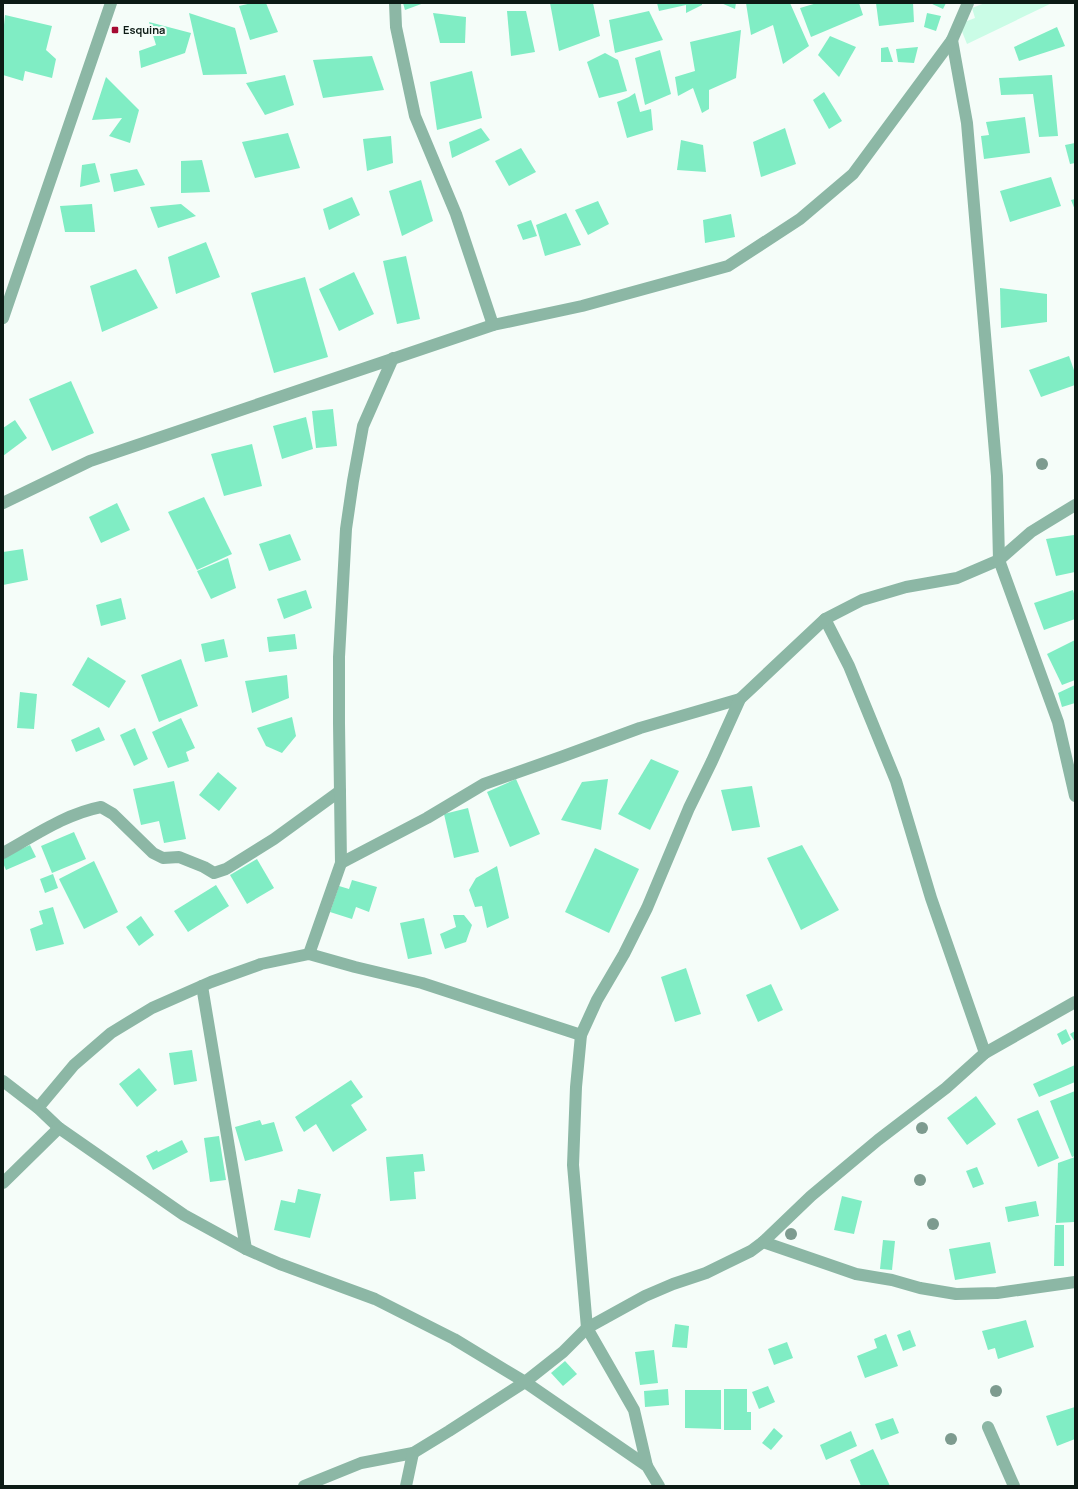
<svg xmlns="http://www.w3.org/2000/svg" width="1078" height="1489" font-family="Manrope,sans-serif">
<rect width="100%" height="100%" fill="#f5fdf9"/>
<polygon fill="#cafce6" points="985,3 1052,3 967,44 959,24 975,18 972,8"/>
<g fill="#80edc4">
<polygon points="252,3 266,3 278,32 250,40 239,6"/>
<polygon points="403,3 424,3 405,10"/>
<polygon points="550,3 593,3 600,36 559,51"/>
<polygon points="657,3 702,3 702,5 686,13 686,5 659,11"/>
<polygon points="721,3 736,3 735,9"/>
<polygon points="746,3 790,3 809,46 783,64 773,25 751,35"/>
<polygon points="817,3 859,3 863,15 811,37 800,8"/>
<polygon points="876,3 913,3 914,22 879,26"/>
<polygon points="930,3 946,3 943,9"/>
<polygon points="507,11 526,11 535,52 511,56"/>
<polygon points="649,11 663,40 615,53 609,20"/>
<polygon points="189,13 235,28 247,74 203,75"/>
<polygon points="433,13 466,17 465,43 440,43"/>
<polygon points="927,13 941,16 936,31 924,27"/>
<polygon points="5,15 52,26 46,50 56,59 52,78 25,71 23,81 3,75 3,35"/>
<polygon points="149,22 191,33 185,53 141,68 139,51 156,45"/>
<polygon points="1057,27 1065,46 1019,61 1014,47"/>
<polygon points="741,30 736,78 709,90 709,109 702,113 693,88 678,96 675,77 695,71 690,42"/>
<polygon points="830,36 856,47 839,77 818,55"/>
<polygon points="888,47 893,62 881,62 881,48"/>
<polygon points="918,47 914,63 898,62 896,49"/>
<polygon points="660,50 671,94 645,105 635,58"/>
<polygon points="605,53 618,60 627,91 599,98 587,62"/>
<polygon points="372,56 384,90 323,98 313,60"/>
<polygon points="472,71 482,118 437,130 430,82"/>
<polygon points="285,75 294,105 265,115 246,83"/>
<polygon points="1052,75 1058,136 1039,137 1033,94 1001,95 999,78"/>
<polygon points="106,77 139,110 130,143 109,136 122,118 92,120"/>
<polygon points="824,92 842,121 829,129 813,100"/>
<polygon points="635,93 640,112 651,109 653,130 627,138 617,102 629,97"/>
<polygon points="1025,117 1030,153 984,159 981,136 989,135 986,122"/>
<polygon points="481,128 490,140 452,158 449,142"/>
<polygon points="785,128 796,164 761,177 753,142"/>
<polygon points="288,133 300,168 255,178 242,142"/>
<polygon points="391,136 393,163 367,171 363,139"/>
<polygon points="681,140 703,145 706,172 677,170"/>
<polygon points="1075,143 1075,163 1070,164 1065,145"/>
<polygon points="521,148 536,172 509,186 495,161"/>
<polygon points="202,160 210,192 181,193 181,161"/>
<polygon points="95,163 100,182 80,187 82,165"/>
<polygon points="137,169 145,185 114,192 110,174"/>
<polygon points="1051,177 1061,206 1010,222 1000,191"/>
<polygon points="421,180 433,221 402,236 389,191"/>
<polygon points="352,197 360,215 329,230 323,209"/>
<polygon points="1075,199 1075,210 1071,200"/>
<polygon points="598,201 609,224 588,235 575,210"/>
<polygon points="92,204 95,232 65,232 60,206"/>
<polygon points="181,204 196,216 158,228 150,207"/>
<polygon points="566,213 581,245 545,256 536,225"/>
<polygon points="731,214 735,237 705,243 703,220"/>
<polygon points="531,220 537,236 523,240 517,225"/>
<polygon points="206,242 220,277 176,294 168,257"/>
<polygon points="406,256 420,319 397,324 383,261"/>
<polygon points="136,269 158,308 102,332 90,286"/>
<polygon points="354,272 374,314 339,331 319,289"/>
<polygon points="305,277 328,357 274,373 251,293"/>
<polygon points="1000,288 1047,294 1047,322 1001,328"/>
<polygon points="1069,356 1075,373 1075,385 1041,397 1029,370"/>
<polygon points="71,381 94,433 52,451 29,399"/>
<polygon points="333,409 337,446 316,448 312,411"/>
<polygon points="306,417 313,449 282,459 273,426"/>
<polygon points="15,420 27,438 3,456 3,428"/>
<polygon points="252,444 262,486 224,496 211,454"/>
<polygon points="204,497 232,554 197,570 168,512"/>
<polygon points="117,503 130,530 101,543 89,517"/>
<polygon points="290,534 301,560 269,571 259,544"/>
<polygon points="1074,535 1075,572 1056,576 1046,539"/>
<polygon points="23,549 28,580 3,585 3,552"/>
<polygon points="228,558 236,588 211,599 197,571"/>
<polygon points="306,590 312,608 284,619 277,599"/>
<polygon points="1073,590 1075,597 1075,619 1044,630 1034,603"/>
<polygon points="121,598 126,619 101,626 96,605"/>
<polygon points="295,634 297,649 269,652 267,637"/>
<polygon points="224,639 228,657 205,662 201,644"/>
<polygon points="1075,640 1075,680 1062,685 1047,654"/>
<polygon points="88,657 126,681 109,708 72,685"/>
<polygon points="181,659 198,706 159,722 141,675"/>
<polygon points="287,675 289,698 252,713 245,681"/>
<polygon points="1075,685 1075,703 1062,707 1058,693"/>
<polygon points="20,692 37,694 34,729 17,728"/>
<polygon points="292,717 296,736 282,753 266,746 257,728"/>
<polygon points="181,718 195,748 186,752 189,761 168,768 152,732"/>
<polygon points="99,727 105,740 76,752 71,740"/>
<polygon points="135,728 148,759 134,766 120,735"/>
<polygon points="651,759 679,771 650,830 618,814"/>
<polygon points="218,772 237,788 219,811 199,795"/>
<polygon points="516,779 540,834 510,847 487,792"/>
<polygon points="608,779 601,830 561,820 582,782"/>
<polygon points="174,781 186,839 164,843 159,821 141,825 133,789"/>
<polygon points="752,786 760,827 732,831 721,790"/>
<polygon points="468,808 479,852 454,858 444,814"/>
<polygon points="74,832 86,859 52,873 41,846"/>
<polygon points="30,845 36,857 6,870 3,863 3,857"/>
<polygon points="802,845 839,910 801,930 767,858"/>
<polygon points="595,848 639,869 609,933 565,912"/>
<polygon points="257,859 274,888 247,904 230,875"/>
<polygon points="94,861 118,912 84,929 59,879"/>
<polygon points="497,866 509,918 487,928 482,906 475,907 469,890 476,878"/>
<polygon points="53,874 58,888 45,893 40,879"/>
<polygon points="352,880 377,887 369,912 356,907 352,919 330,912 339,886 349,889"/>
<polygon points="216,885 229,906 188,932 174,911"/>
<polygon points="53,907 64,944 36,951 30,929 43,924 39,911"/>
<polygon points="453,915 464,915 472,925 466,942 445,949 440,934 456,927"/>
<polygon points="141,916 154,935 139,946 126,927"/>
<polygon points="424,918 432,954 408,959 400,923"/>
<polygon points="686,968 701,1014 675,1022 661,977"/>
<polygon points="771,984 783,1010 758,1022 746,995"/>
<polygon points="1066,1029 1071,1040 1062,1045 1057,1034"/>
<polygon points="1075,1031 1075,1042 1070,1034"/>
<polygon points="192,1050 197,1081 174,1085 169,1053"/>
<polygon points="1075,1065 1075,1082 1039,1097 1033,1084"/>
<polygon points="139,1068 157,1090 137,1107 119,1084"/>
<polygon points="351,1080 363,1097 351,1105 367,1130 333,1152 316,1124 304,1132 295,1117"/>
<polygon points="1075,1091 1075,1156 1072,1157 1050,1101"/>
<polygon points="976,1096 996,1124 967,1145 947,1118"/>
<polygon points="1038,1110 1059,1158 1038,1167 1017,1119"/>
<polygon points="260,1120 262,1125 274,1122 283,1151 245,1161 235,1127"/>
<polygon points="219,1136 226,1180 210,1182 204,1138"/>
<polygon points="182,1140 188,1152 153,1170 146,1156 157,1150 158,1152"/>
<polygon points="423,1154 425,1171 414,1172 416,1199 390,1201 386,1157"/>
<polygon points="1075,1157 1074,1222 1056,1223 1058,1163"/>
<polygon points="977,1167 984,1184 973,1188 966,1171"/>
<polygon points="298,1189 321,1194 310,1238 274,1230 281,1200 295,1203"/>
<polygon points="842,1196 862,1201 854,1234 834,1230"/>
<polygon points="1036,1201 1039,1216 1008,1222 1005,1207"/>
<polygon points="1055,1225 1064,1225 1064,1266 1054,1266"/>
<polygon points="883,1240 895,1241 892,1270 880,1269"/>
<polygon points="990,1242 996,1273 955,1280 949,1249"/>
<polygon points="1026,1320 1034,1347 998,1359 995,1348 988,1350 982,1331"/>
<polygon points="675,1324 689,1326 687,1348 672,1347"/>
<polygon points="910,1330 916,1346 903,1351 897,1335"/>
<polygon points="886,1334 898,1366 865,1378 857,1356 877,1348 874,1339"/>
<polygon points="787,1342 793,1358 774,1365 768,1349"/>
<polygon points="654,1350 658,1383 640,1385 635,1352"/>
<polygon points="565,1361 577,1374 563,1386 551,1373"/>
<polygon points="768,1386 775,1402 759,1409 752,1392"/>
<polygon points="668,1389 669,1405 645,1407 644,1391"/>
<polygon points="724,1389 747,1389 747,1412 751,1412 751,1430 724,1430"/>
<polygon points="685,1390 721,1390 721,1429 685,1428"/>
<polygon points="1075,1407 1075,1439 1057,1446 1046,1416"/>
<polygon points="893,1418 899,1433 881,1440 875,1424"/>
<polygon points="774,1428 783,1436 771,1450 762,1443"/>
<polygon points="851,1431 857,1446 826,1460 820,1445"/>
<polygon points="873,1449 890,1486 861,1486 850,1460"/>
</g>
<g fill="none" stroke-linecap="round" stroke-linejoin="round">
<g stroke="#8cb7a5" stroke-width="12">
<polyline points="395,3 396,27 415,116 456,214 493,325"/>
<polyline points="952,40 967,123 997,476 999,560 1058,722 1075,796"/>
<polyline points="3,318 111,3"/>
<polyline points="3,503 90,461 493,325 582,306 728,266 800,219 853,174 952,40 968,3"/>
<polyline points="825,619 849,666 896,781 931,898 985,1053"/>
<path d="M 3,853 C 34,836 65,814 101,807 L 113,814 L 153,853 L 163,858 L 179,857 L 204,867 L 214,873 L 226,869 L 274,839 L 340,791"/>
<polyline points="341,863 427,818 484,784 561,757 640,728 740,699"/>
<polyline points="309,954 341,863 339,723 339,657 346,529 353,481 363,426 393,358"/>
<polyline points="202,986 246,1249"/>
<polyline points="3,1081 38,1108 59,1128 184,1215 246,1249 280,1264 375,1299 454,1339 525,1382 647,1466 659,1486"/>
<polyline points="38,1108 74,1065 111,1033 152,1008 211,982 261,964 309,954 355,967 422,983 581,1035"/>
<polyline points="3,1183 59,1128"/>
<polyline points="763,1242 856,1274 892,1280 920,1288 956,1294 997,1293 1075,1282"/>
<polyline points="988,1427 1014,1486"/>
<polyline points="647,1466 634,1410 587,1328 573,1165 576,1087 581,1035 597,1000 624,954 647,908 689,808 712,761 740,699 825,619 862,600 906,587 957,578 999,560 1031,532 1075,505"/>
<polyline points="304,1486 361,1463 413,1453 449,1431 525,1382 563,1352 587,1328 645,1296 673,1284 706,1273 751,1251 763,1242 811,1196 878,1140 946,1088 985,1053 1075,1002"/>
<polyline points="406,1486 413,1453"/>
</g>
</g>
<g fill="#7d9b8f">
<circle cx="1042" cy="464" r="6"/>
<circle cx="922" cy="1128" r="6"/>
<circle cx="920" cy="1180" r="6"/>
<circle cx="933" cy="1224" r="6"/>
<circle cx="791" cy="1234" r="6"/>
<circle cx="996" cy="1391" r="6"/>
<circle cx="951" cy="1439" r="6"/>
</g>
<rect fill="#a50a32" stroke="#f5fdf9" stroke-width="1.5" x="111" y="26" width="8" height="8" rx="2"/>
<g text-anchor="middle" stroke-width="4" stroke-linejoin="round" paint-order="stroke">
<g font-size="11" font-weight="bold" fill="#0c1b15" stroke="#f5fdf9" text-anchor="start">
<text x="123" y="34">Esquina</text>
</g>
</g>
<rect width="1078" height="1489" fill="none" stroke="#0c1b15" stroke-width="8"/>
</svg>
